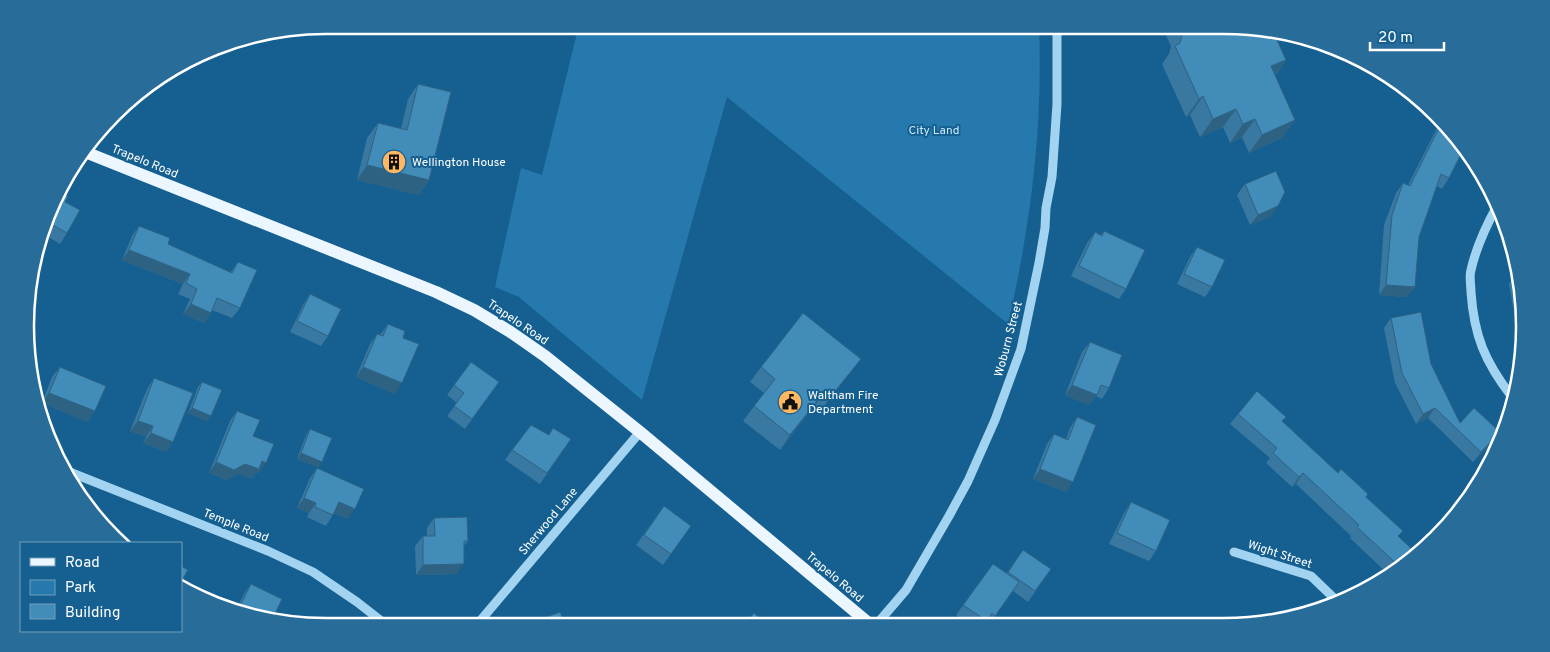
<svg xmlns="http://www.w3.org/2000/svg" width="1550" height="652" font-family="Overpass,sans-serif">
<rect width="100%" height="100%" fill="#156090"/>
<path fill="#2579ad" d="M 579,25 L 1039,25 C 1043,129 1031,223 1008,324 L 727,97 L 642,400 L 519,297 L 495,287 L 521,168 L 542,175 Z"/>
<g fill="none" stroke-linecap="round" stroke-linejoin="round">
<g stroke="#a2d3f0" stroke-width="9">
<path d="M 1497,206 C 1486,226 1476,248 1471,270 C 1469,276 1471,285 1471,292 C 1474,336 1485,362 1512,397"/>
<polyline points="62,469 268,551 313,572 357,602 389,627"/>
<polyline points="1234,552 1311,576 1338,602"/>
<polyline points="876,625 906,590 949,516 968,481 995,420 1021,349 1039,263 1045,228 1046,208 1052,177 1057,104 1057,25"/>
<polyline points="475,627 640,432"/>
</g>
<polyline stroke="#ecf6ff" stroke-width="12" points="85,152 436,292 474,310 509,331 545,356 640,432 871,625"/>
</g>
<g fill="#3978a0">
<polygon points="1161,25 1224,25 1286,60 1275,76 1295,120 1282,138 1249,153 1242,137 1230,143 1223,127 1200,137 1190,115 1186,117 1162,64 1169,54 1171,46"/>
<polygon points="418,84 429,180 419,195 357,180 367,138 378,123 401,129 408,99"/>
<polygon points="1440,122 1462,152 1449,178 1442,189 1437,186 1419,237 1407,297 1379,295 1384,225 1396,193 1403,183 1408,185"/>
<polygon points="1245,184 1271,216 1250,225 1237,195"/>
<polygon points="60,192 65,202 67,233 60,244 45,235"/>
<polygon points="139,226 168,244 230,273 238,262 240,308 232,318 212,310 204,323 183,314 190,299 178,294 183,284 122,260 132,236"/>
<polygon points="1104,231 1126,289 1119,299 1071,276 1087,243 1095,232 1101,235"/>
<polygon points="1197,247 1212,287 1205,297 1177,284 1190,257"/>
<polygon points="1516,274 1524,306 1521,335 1518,335 1509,284"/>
<polygon points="310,294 328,336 321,346 290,332 303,305"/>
<polygon points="1391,318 1431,364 1460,423 1500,432 1493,442 1473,462 1428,418 1416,424 1395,383 1384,328"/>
<polygon points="388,324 403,338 395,394 356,377 370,344 377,334 380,335"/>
<polygon points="1090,342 1109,388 1102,399 1096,396 1089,405 1065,395 1082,352"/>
<polygon points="861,359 850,373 821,410 815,405 780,450 743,421 764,393 750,382 761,367"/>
<polygon points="471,362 499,382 465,429 447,416 457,403 447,395"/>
<polygon points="60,367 88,422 42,403 52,377"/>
<polygon points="154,378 173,442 166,452 143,443 146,437 130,431 147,389"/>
<polygon points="202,382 207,421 188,413 198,387"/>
<polygon points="237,411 253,436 259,473 256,472 252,479 238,474 227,480 209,473 230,421"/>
<polygon points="1238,414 1283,422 1338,473 1366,497 1399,537 1418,555 1389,575 1350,538 1351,536 1296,484 1292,487 1266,463 1270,458 1230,424"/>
<polygon points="1077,417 1066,492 1033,479 1047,444 1054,434 1066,439 1070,428"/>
<polygon points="310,429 318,467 297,459 306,435"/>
<polygon points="549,435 571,439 540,484 505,460 512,450"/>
<polygon points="317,468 348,519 334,513 326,526 307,517 309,513 297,508 310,478"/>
<polygon points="1131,502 1156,551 1149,561 1109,544 1124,513"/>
<polygon points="664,506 691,526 663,565 636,545"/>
<polygon points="434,518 468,541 464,546 457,574 416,575 415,546 423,536 427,536 427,528"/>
<polygon points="1023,550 1051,569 1028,602 1013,591 989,625 986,625 985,624 984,625 971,625 956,615 993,564 1007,573"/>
<polygon points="251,584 273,618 235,612 244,594"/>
</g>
<g fill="#2e6282">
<polygon points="1286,60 1273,78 1271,66"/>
<polygon points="1203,96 1190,115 1186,117 1199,99"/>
<polygon points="1236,109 1223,127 1200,137 1213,119"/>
<polygon points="1255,119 1242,137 1230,143 1243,124"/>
<polygon points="1295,120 1282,138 1249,153 1262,135"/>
<polygon points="367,165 429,180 419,195 357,180"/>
<polygon points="1278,206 1271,216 1250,225 1258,215"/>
<polygon points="129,250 190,274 183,284 122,260"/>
<polygon points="1386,285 1415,287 1407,297 1379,295"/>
<polygon points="191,304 211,313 204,323 183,314"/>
<polygon points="861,359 850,373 821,410 832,395"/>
<polygon points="363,367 402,383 395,394 356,377"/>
<polygon points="1072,385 1097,395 1089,405 1065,395"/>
<polygon points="825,391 815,405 780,450 790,435"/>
<polygon points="49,393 95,411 88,422 42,403"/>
<polygon points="192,408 211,416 207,421 188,413"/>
<polygon points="1435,408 1428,418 1416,424 1423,414"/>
<polygon points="138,421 153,426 146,437 130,431"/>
<polygon points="1500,432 1493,442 1473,462 1481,452"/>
<polygon points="151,433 173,442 166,452 143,443"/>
<polygon points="301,453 322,462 318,467 297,459"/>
<polygon points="262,461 266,463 259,473 256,472 252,479 238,474 227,480 209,473 216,462 245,464"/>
<polygon points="1040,469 1073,482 1066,492 1033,479"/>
<polygon points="1303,473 1296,484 1292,487 1299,477"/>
<polygon points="304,498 316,503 309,513 297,508"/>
<polygon points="339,502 355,509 348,519 332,512"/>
<polygon points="464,564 457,574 416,575 423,565"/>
</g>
<g fill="#428cba" stroke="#2e6282">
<polygon points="1183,25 1224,25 1274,33 1286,60 1271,66 1295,120 1262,135 1255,119 1243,124 1236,109 1213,119 1203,96 1199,99 1175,46 1180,43 1184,27"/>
<polygon points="418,84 451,92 429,180 367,165 378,123 407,130"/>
<polygon points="1441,124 1462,152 1449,178 1441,174 1419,237 1415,287 1386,285 1392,215 1403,183 1410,186"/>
<polygon points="1276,171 1285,192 1278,206 1258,215 1245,184"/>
<polygon points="60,192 68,196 65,202 80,210 67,233 49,223"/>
<polygon points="139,226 170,238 168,244 232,273 238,262 257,270 240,308 217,298 211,313 191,304 197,289 186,283 190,274 129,250"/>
<polygon points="1104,231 1145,250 1126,289 1079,266 1095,232 1102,236"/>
<polygon points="1197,247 1225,260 1212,287 1184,274"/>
<polygon points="1517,278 1524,306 1523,314"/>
<polygon points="310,294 341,309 328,336 297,321"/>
<polygon points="1421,312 1431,364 1460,423 1474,408 1500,432 1481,452 1435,408 1423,414 1402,373 1391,318"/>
<polygon points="803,313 861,359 832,395 825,391 790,435 754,406 775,379 761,367"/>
<polygon points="388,324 405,331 403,338 419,344 402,383 363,367 377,334 383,336"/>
<polygon points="1090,342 1122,355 1109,388 1101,385 1097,395 1072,385"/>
<polygon points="471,362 499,382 472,419 454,406 464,393 454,385"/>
<polygon points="60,367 106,386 95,411 49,393"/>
<polygon points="154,378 193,393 173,442 151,433 153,426 138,421"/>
<polygon points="202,382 222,390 211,416 192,408"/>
<polygon points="1257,391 1286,417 1282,421 1338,473 1341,469 1368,494 1366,497 1403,531 1398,536 1418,555 1400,567 1357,527 1359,525 1303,473 1299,477 1273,453 1277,448 1238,414"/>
<polygon points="237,411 260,420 253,436 274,444 266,463 262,461 259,469 245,464 234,470 216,462"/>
<polygon points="1077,417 1096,425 1073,482 1040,469 1054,434 1068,440"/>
<polygon points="531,425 549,435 553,428 571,439 547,473 512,450"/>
<polygon points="310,429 332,438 322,462 301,453"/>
<polygon points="317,468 364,489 355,509 339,502 333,515 315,507 316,503 304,498"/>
<polygon points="1131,502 1170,520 1156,551 1117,533"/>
<polygon points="664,506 691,526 671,554 644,535"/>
<polygon points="467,517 468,541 464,541 464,564 423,565 423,536 435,536 434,518"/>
<polygon points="1023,550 1051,569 1035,591 1008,572"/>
<polygon points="993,564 1019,582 995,616 992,613 987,621 963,605"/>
<polygon points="181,566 188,570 181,582"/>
<polygon points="251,584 282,599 273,618 237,612"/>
<polygon points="560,612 566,626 528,626 527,624"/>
<polygon points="754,613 768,626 743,626"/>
<polygon points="609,617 622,626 603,626"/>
</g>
<defs>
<g id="building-disc" transform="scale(1.25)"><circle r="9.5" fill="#ffb762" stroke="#156090"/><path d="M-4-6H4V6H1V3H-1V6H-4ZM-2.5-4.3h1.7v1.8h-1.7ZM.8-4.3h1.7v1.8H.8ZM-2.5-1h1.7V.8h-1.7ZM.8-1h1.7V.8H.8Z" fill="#111"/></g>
<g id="civic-disc" transform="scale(1.25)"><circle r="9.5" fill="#ffb762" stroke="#156090"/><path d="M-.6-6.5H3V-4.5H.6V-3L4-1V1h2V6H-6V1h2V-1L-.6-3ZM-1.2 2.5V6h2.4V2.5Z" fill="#111"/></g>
</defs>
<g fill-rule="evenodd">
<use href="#building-disc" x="394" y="162"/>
<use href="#civic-disc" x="790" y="402"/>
</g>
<g text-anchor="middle" stroke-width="4" stroke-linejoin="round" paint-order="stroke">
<g font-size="12" fill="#c9e8fc" stroke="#156090">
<text x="934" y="134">City Land</text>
</g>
<g font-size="12" fill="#fff" stroke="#156090">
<text transform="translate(145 161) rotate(22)" y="4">Trapelo Road</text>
<text transform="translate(518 322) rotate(34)" y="4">Trapelo Road</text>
<text transform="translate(1008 339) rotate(-75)" y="4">Woburn Street</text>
<text transform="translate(548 521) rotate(-50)" y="4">Sherwood Lane</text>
<text transform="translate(236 525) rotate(22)" y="4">Temple Road</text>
<text transform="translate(1280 554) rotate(18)" y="4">Wight Street</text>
<text transform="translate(835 577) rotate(40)" y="4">Trapelo Road</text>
</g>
<g font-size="12" fill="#fff" stroke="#156090" text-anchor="start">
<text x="412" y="166">Wellington House</text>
<text x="808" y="399">Waltham Fire<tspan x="808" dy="14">Department</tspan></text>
</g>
</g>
<path d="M0 0H1550V652H0ZM326 34H1224A292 292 0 0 1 1516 326V326A292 292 0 0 1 1224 618H326A292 292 0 0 1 34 326V326A292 292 0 0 1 326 34Z" fill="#286d99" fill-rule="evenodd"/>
<path fill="none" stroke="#fff" stroke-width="2.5" d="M326 34H1224A292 292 0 0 1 1516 326V326A292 292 0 0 1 1224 618H326A292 292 0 0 1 34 326V326A292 292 0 0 1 326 34Z"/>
<rect x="20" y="542" width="162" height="90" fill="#156090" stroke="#73a0bc"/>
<rect x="30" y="558" width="25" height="8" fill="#ecf6ff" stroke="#73a0bc"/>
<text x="65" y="567" font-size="15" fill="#ffffff">Road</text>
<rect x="30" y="580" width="25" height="15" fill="#2579ad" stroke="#73a0bc"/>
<text x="65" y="592" font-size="15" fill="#ffffff">Park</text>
<rect x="30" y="604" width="25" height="15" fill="#428cba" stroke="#73a0bc"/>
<text x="65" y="617" font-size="15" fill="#ffffff">Building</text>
<path d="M1370 42v8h74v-8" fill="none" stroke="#ffffff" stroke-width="2.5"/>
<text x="1378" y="42" font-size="15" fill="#ffffff" stroke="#156090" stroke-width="4" paint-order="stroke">20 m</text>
</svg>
